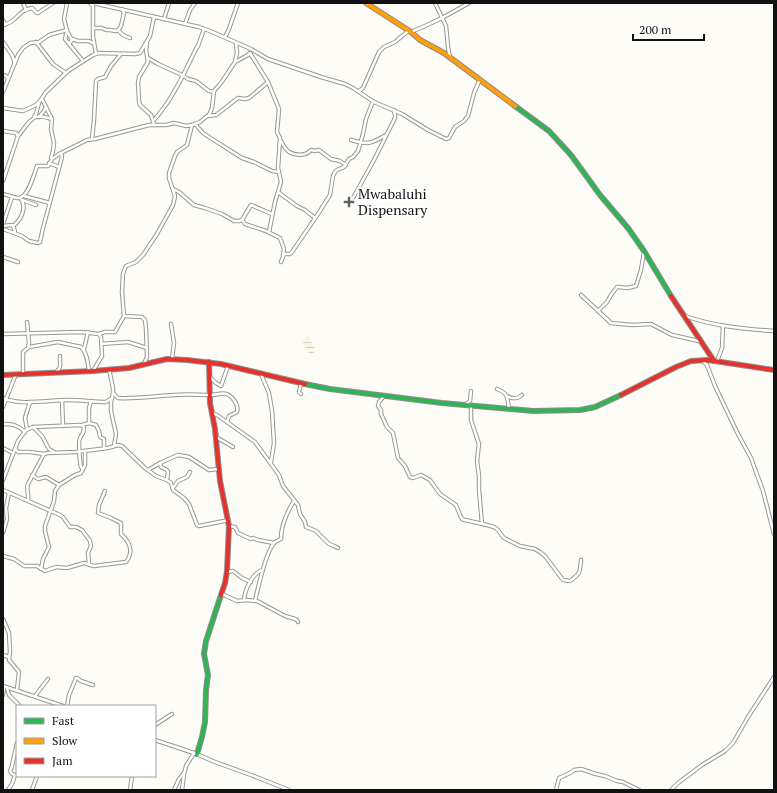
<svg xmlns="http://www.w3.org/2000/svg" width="777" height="793" font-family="'PT Serif',serif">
<defs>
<pattern id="farmland-rules" width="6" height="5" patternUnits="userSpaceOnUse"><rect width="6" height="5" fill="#f9f7e4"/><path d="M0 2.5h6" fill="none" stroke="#d4d3c3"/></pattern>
</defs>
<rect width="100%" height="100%" fill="#fdfcf7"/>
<polygon fill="url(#farmland-rules)" points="308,337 309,337 316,351 310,355 302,340"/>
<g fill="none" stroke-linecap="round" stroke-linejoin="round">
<g stroke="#979795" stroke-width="4.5">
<g id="street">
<polyline points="23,3 26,10"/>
<polyline points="67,3 64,19 67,31 65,39 83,61"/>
<polyline points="90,3 93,6 93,37 96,54"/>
<polyline points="93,3 164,19 199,27 210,31 251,49 268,59 321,77 345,84 353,88 374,102 402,114 428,130 446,139 449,138 455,127 464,121 468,116 474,93 480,79"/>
<polyline points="435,3 446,26 448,47 450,58"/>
<polyline points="164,19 169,3"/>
<polyline points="3,20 5,25"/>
<polyline points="185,24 190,10 195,3"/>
<path d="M 3,25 C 6,24 10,23 12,21 C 21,15 19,11 32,8 L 37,13 L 38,13 L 53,3"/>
<polyline points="93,28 102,28 106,30 110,30 116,31 119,29 121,26 124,13 122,9"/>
<polyline points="118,30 123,35 130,38"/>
<polyline points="67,31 72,40 69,44"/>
<polyline points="225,37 229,29 238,3"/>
<polyline points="72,39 78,41 89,41 94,44"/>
<polyline points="3,42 12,55 15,63"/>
<polyline points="36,42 53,64 66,73"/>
<polyline points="147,42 146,50 148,62 139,77 138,83 139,101 140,105 151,115 154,125"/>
<polyline points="250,53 268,82 279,109 277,132 280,138 278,168 281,182 275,202 269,232"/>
<polyline points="148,58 158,64 182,75 188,79 196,81 209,91 214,92"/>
<polyline points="235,61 237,53 236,43"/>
<polyline points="3,75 6,76 8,79"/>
<polyline points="359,91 363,88 379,52 384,47 395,42 407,32 413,31 423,27 442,18 469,3"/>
<polyline points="3,92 18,55 23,48 30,43 39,42 49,35 67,30"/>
<polyline points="46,107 52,119 51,129 54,143 53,151 51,158"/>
<polyline points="3,108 23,111 36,105 40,101 46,92 68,71 93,55 98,53 135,54 140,53 150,36 154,17"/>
<polyline points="209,115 212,108 214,91 221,83 235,62 248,55 250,53"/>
<polyline points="34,117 36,114 39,103"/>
<polyline points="39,117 44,111 46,107 42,99"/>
<path d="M 153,121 C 172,101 184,73 196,49 L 198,46 L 204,29"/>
<polyline points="195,124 203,133 209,137 242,158 254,162 272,171 279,172"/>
<polyline points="3,131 16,133 18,136 3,181"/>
<path d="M 18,136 C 22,132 30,118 36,117 C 40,115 48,118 52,119"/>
<polyline points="92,139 94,120 96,81 98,79 105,77 111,66 121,54"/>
<path d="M 351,140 C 369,145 370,144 386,135"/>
<path d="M 281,141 C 283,145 285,149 289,152 C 296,156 306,156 311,150 L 315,151 L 319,150 L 331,159 L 340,161 L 346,165"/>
<polyline points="49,163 59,167"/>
<polyline points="173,189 179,192 194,205 205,208 222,214 234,221 239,221 242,220 251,205 272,214"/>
<polyline points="278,192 297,206 305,210 315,218"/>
<path d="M 3,194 C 8,195 14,198 19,198 C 29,196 34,174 37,166 L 48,166 L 52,159 L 59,154 L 87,140 L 95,139 L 149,125 L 166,125 L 174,123 L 186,126 L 192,125 L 200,122 L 207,116 L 216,115 L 238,98 L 245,99 L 249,98 L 268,82"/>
<polyline points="24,196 50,203"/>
<polyline points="353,198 374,160 395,118 395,115 394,110"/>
<polyline points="22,200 36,205"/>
<polyline points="242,220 245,224 266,231 280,238 284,249 283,255"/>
<polyline points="3,224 12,197"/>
<polyline points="3,226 12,225 14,228 15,233"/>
<path d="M 13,226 C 21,220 27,208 21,199"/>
<polyline points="3,229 22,236 29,241 38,243 40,242 43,228 62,157 61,153"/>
<polyline points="3,257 18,262"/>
<polyline points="281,262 284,254 290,254 292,252 318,214 330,195 333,176 335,172 337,170 344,167 349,159 353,157 358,151 363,134 366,119 373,101"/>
<polyline points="581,295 611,323 632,325 651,324 672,335 699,341"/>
<polyline points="598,311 607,302 611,295 617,287 619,287 627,288 636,286 641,270 644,252"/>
<polyline points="124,316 142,317 145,320 146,328 147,357 144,364"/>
<path d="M 685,316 C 713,326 744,329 774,331"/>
<polyline points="171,324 174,343 172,359"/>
<polyline points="3,334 81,332 99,334 101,337 102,356 93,371"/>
<polyline points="99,334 105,332 115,332 124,316 122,292 123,274 125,268 126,266 136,262 143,255 157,234 173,205 175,196 169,178 169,173 175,156 177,152 187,145 192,125"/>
<polyline points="101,344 128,342 147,348"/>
<path d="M 29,347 L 58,342 L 81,347 C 87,353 88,363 89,371"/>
<polyline points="84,349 88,332"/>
<polyline points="702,360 707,365 715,386 738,434 751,458 763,491 774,534"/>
<polyline points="717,361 722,348 723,326"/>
<path d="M 56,372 C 63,367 59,362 60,356"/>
<polyline points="23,373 23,352 28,348 29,343 27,322"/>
<polyline points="261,374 269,393 272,411 274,443 271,462"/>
<polyline points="210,377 216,383 221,386 228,366"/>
<polyline points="301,383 299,392 301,394"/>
<path d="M 497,389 C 509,394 507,397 509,409"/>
<path d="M 113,393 L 118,398 C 136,399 155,396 174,395 C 186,394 199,395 211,395 C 216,395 222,392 227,394 C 233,397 239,405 237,412 L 229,416 L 227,422"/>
<path d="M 384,396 L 379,402 L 378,406 L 381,410 L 381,414 L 387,427 L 393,433 L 398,458 L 405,466 L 410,477 L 413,478 L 421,475 L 430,480 L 440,494 L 456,505 L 460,515 L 462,519 L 465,520 L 487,525 L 494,527 L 498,530 L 503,537 L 506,539 L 520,546 L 535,549 L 540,552 L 545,556 L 563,580 L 570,581 C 580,574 580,573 581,560"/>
<path d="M 507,396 C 512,399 518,399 522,395"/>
<path d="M 3,398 C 20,406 49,400 68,400 C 81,400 94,402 106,402 L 112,398 L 113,393 L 113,388 L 109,369"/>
<polyline points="112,398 111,402 111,411 116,434 114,446"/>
<polyline points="62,400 63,426"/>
<polyline points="465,405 470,401 471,391"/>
<polyline points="471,406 471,420 479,444 477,461 479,476 479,490 482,524"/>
<polyline points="3,407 16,374"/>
<polyline points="212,413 217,415 255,442 279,475 283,486 298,505 300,514 305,522 306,527 316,531 329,544 334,546 338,548"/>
<polyline points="89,423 89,408 91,401"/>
<path d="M 3,424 C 12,424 18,425 25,432"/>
<polyline points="82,425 89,423 96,425 99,431 100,437 104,439 104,448"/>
<polyline points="33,427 42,436 49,449 54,452"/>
<polyline points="27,429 25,418 30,402"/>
<polyline points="216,437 233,447"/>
<polyline points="3,448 13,453"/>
<polyline points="15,449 18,452 30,452 44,454"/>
<polyline points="160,463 178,455 189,457 209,470 219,469"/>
<polyline points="148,470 160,463 161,467 167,470 168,472 167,480"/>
<polyline points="32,475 38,479 46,477 59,485"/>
<path d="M 3,480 L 18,441 L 26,430 L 33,427 L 80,425 L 84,427 C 84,435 82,433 80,438 C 78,441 80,464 81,467 C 82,468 83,468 83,469"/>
<polyline points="173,488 178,481 187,477 190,472"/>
<polyline points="3,490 60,515 63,517 70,527 76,527 82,530 90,541 91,546 88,553 89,564"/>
<path d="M 28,501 C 29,495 26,489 28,484 L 44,454 L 48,453 L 76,452 L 108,448 L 118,445 L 122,446 L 145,468 L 156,476 L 167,480 L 171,483 L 173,490 L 184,498 L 189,504 L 197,525 L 199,526 L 229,520"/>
<polyline points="229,526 235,527 238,533 251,539 253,538 258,540 274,543"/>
<polyline points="3,533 7,519 6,508 9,493"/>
<path d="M 3,556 L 14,559 L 24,566 L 37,566 L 45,571 L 56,567 L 67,568 L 84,563 L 94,566 L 126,562 C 134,552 130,542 121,534 L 121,523 L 111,518 L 98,513 L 99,505 L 105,491"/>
<polyline points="41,569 43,559 49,547 45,531 45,526 54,501 55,491 59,485 75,475 81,473 85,465 85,451"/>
<polyline points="227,572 233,571 242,578 251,582"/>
<polyline points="222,594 237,601 247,600 257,601 285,616 295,619 297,620 298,622"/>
<path d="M 244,600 C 245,589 252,574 262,570"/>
<path d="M 255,601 C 258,588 266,550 275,542 C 277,541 279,540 281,539 C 281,526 287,512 294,501"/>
<polyline points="3,619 9,633 10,651 9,660 19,672 17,690"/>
<polyline points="3,655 9,657"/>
<polyline points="3,686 63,706"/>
<polyline points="7,688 9,695 20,706"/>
<polyline points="3,695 4,687"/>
<polyline points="35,696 48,679"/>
<polyline points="67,706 69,695 76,678 77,678 81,681 93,685"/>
<polyline points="155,725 172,714"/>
<polyline points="155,740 194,753 215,762 251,775 289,790"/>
<polyline points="8,790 12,784 15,775 12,774 10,771 12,766 17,743"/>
<polyline points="32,790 37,776"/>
<polyline points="130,790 132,776"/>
<polyline points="174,790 179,779 184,773"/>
<polyline points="182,790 184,774 186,766 194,753"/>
<polyline points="556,790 559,778 572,772 574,770 581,769 596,774 605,776 617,781 623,782 639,790"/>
<polyline points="671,790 678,783 702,765 725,751 733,743 748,717 774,677"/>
</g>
</g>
<g stroke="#8e8d8b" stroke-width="6">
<g id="fast">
<polyline points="515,106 549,131 571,155 600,195 628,228 644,251 671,296"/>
<polyline points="305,384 330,389 442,403 533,411 580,410 595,407 621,395"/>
<polyline points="197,754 202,737 205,722 206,690 208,675 204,654 206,641 221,595"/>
</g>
</g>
<g stroke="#8e8d8b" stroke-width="6">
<polyline id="slow" points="366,3 411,32 420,40 444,53 515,106"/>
</g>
<g stroke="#8e8d8b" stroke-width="6">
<g id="jam">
<polyline points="671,296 714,361"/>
<polyline points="209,362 210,403 215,429 220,481 229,526 227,571 225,583 221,595"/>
<polyline points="3,375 93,371 129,368 167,359 187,360 221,364 305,384"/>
<polyline points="621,395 676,367 691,361 708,360 774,370"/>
</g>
</g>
<use href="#street" stroke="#fffffe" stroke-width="2.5"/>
<use href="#fast" stroke="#30b455" stroke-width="4"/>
<use href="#slow" stroke="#ff9f0a" stroke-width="4"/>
<use href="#jam" stroke="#e5322d" stroke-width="4"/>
</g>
<path fill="#646362" stroke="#fff" stroke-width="1.5" d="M347 196h4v4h4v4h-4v4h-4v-4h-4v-4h4z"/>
<g text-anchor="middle" stroke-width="4" stroke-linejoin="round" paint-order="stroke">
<g font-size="14" fill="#111" stroke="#fff" text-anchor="start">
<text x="358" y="199">Mwabaluhi<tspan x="358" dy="16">Dispensary</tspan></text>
</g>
</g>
<rect width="777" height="793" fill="none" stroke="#111111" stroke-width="8"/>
<rect x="16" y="705" width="140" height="72" fill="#ffffff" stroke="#a0a0a0"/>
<rect x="24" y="718" width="20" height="6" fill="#30b455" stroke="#a0a0a0"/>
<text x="52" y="725" font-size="12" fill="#111111">Fast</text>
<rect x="24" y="738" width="20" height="6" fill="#ff9f0a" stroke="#a0a0a0"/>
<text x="52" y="745" font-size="12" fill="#111111">Slow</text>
<rect x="24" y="758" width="20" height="6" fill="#e5322d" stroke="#a0a0a0"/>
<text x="52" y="765" font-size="12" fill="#111111">Jam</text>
<path d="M633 34v6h71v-6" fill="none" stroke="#111111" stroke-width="2"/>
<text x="639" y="34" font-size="12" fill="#111111" stroke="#ffffff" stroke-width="3" paint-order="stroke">200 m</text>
</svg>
